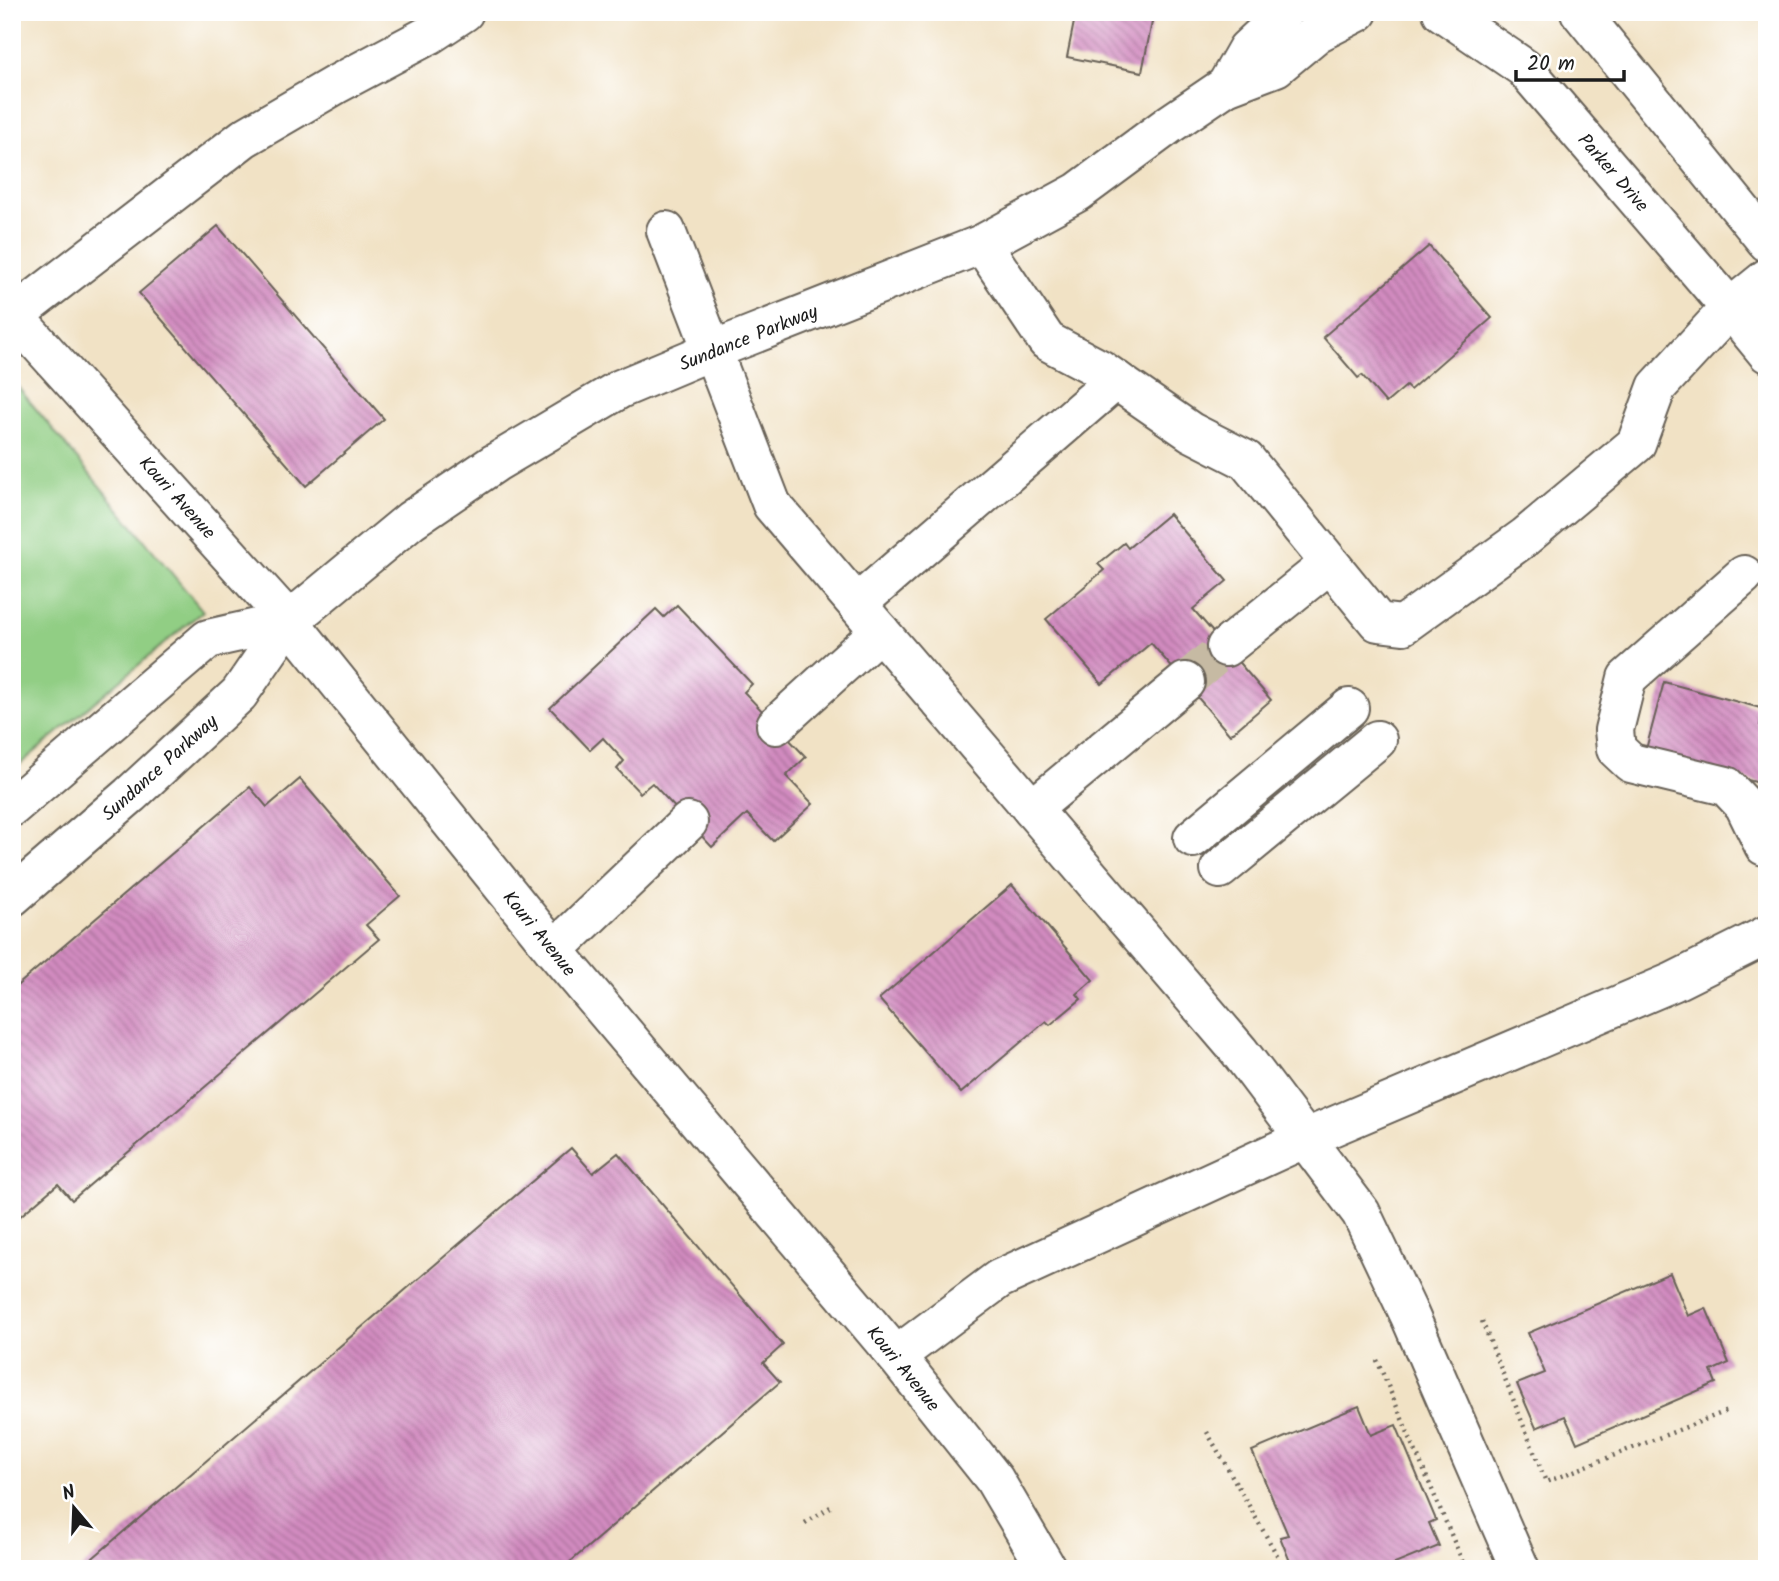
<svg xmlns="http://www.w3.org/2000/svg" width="1779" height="1581" font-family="Kalam,sans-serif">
<defs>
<pattern id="building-back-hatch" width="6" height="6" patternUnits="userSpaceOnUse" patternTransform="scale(1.75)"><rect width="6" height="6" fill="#d28bc0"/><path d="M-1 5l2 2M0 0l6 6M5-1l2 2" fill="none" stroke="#aa719b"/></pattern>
</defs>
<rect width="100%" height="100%" fill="#fff"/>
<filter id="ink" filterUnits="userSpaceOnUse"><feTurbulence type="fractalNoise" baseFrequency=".0143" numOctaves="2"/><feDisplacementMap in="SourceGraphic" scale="14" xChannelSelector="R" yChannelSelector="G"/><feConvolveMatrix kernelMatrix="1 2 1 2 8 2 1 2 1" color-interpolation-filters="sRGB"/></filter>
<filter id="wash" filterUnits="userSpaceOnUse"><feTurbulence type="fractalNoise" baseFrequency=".00686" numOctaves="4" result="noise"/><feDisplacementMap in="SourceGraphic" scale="28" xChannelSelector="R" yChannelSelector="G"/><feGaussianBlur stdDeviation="1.57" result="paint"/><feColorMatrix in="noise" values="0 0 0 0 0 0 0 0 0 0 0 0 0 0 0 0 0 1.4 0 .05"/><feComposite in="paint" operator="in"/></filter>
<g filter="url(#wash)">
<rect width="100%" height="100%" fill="#f1e2c5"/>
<polygon fill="#91ce84" stroke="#567550" stroke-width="2" points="12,380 203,611 12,771"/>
<g id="blocks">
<g fill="url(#building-back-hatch)">
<polygon points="1076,12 1154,12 1142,72 1067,57"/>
<polygon points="218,226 384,419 306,486 139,293"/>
<polygon points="1429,246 1492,318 1410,390 1406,386 1386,403 1362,375 1358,378 1323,337"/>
<polygon points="1169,514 1227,581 1193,609 1271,700 1230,735 1151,643 1102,684 1046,619 1104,570 1098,564 1124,543 1128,548"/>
<polygon points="677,605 752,684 744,692 806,757 786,776 813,804 773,841 747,814 712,847 652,783 640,793 617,769 624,761 603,738 590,750 550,708 656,609 664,617"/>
<polygon points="1664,682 1764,709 1760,725 1767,727 1767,785 1645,753"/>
<polygon points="300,779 400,896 366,925 379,939 72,1200 58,1184 12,1223 12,990 250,787 267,807"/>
<polygon points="1012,885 1093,980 1077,994 1081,999 1050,1025 1046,1021 961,1093 879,999"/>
<polygon points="571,1148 593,1173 618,1153 783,1345 763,1363 780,1382 562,1569 80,1569"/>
<polygon points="1670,1273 1688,1316 1706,1308 1729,1363 1711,1371 1716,1383 1577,1443 1565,1416 1536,1428 1517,1384 1545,1373 1528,1333"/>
<polygon points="1359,1406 1371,1435 1396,1425 1436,1520 1429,1523 1439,1546 1392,1565 1393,1569 1293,1569 1280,1537 1288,1535 1252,1451"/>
</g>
</g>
</g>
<g filter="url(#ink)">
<use href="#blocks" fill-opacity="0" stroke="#676157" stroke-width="2"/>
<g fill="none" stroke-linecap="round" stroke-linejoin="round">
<polyline stroke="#c6baa3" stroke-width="38" stroke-dasharray="38 19" stroke-linecap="butt" points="1185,682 1226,647"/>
<g stroke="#676157" stroke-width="42">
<g id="minor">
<polyline points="1442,12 1524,68 1730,308 1767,353"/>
<polyline points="1580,12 1767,242"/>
<polyline points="1226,86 1247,49 1279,19 1283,12"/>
<polyline points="666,231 772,505 1239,1051 1361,1213 1409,1314 1520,1569"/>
<polyline points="982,244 1047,341 1100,369 1191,432 1246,460 1378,622 1403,625 1525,537 1636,444 1657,387 1730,308 1767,278"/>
<polyline points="12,314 289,621 554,950 896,1356 994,1479 1047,1569"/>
<polyline points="12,317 244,138 335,85 429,35 464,12"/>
<polyline points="1744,575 1627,678 1614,730 1616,749 1631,763 1726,786 1744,805 1764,846"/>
<polyline points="857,604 1116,380"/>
<polyline points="1226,647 1329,564"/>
<polyline points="776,725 880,631"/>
<polyline points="12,807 208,639 289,621"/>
<polyline points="1032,809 1185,682"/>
<polyline points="1193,838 1349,708"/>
<polyline points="1220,869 1377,740"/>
<polyline points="12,897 130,795 239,694 289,621 411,520 495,463 620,389 713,350 982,244 1078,192 1170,124 1226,86 1276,67 1317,33 1358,12"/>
<polyline points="554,950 688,822"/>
<polyline points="896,1356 999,1279 1306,1138 1673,982 1767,935"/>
</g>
</g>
<g stroke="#676157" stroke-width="4.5" stroke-dasharray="2 5" stroke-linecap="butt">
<polyline points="1482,1321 1546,1482 1727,1411"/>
<polyline points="1377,1360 1464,1565 1455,1569"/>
<polyline points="1207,1432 1285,1569"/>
<polyline points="805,1523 832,1506"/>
</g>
<use href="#minor" stroke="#fff" stroke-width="38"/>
</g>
</g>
<g text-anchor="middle" stroke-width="5" stroke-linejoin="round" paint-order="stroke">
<g font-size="19" fill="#1c1c1c" stroke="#fff">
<text transform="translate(1614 172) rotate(49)" y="7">Parker Drive</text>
<text transform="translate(748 337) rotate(-22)" y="7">Sundance Parkway</text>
<text transform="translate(178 497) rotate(48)" y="7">Kouri Avenue</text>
<text transform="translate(159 767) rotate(-42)" y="7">Sundance Parkway</text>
<text transform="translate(540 933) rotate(51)" y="7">Kouri Avenue</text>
<text transform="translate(904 1368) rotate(51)" y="7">Kouri Avenue</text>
</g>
</g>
<rect width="1779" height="1581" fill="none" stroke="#fff" stroke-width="42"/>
<g transform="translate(74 1508) rotate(341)" stroke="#ffffff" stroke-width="5" paint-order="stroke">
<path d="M0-5L12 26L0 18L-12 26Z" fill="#1c1c1c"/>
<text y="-10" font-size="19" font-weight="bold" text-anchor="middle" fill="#1c1c1c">N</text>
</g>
<path d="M1516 70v10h108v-10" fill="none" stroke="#1c1c1c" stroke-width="3.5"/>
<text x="1527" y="70" font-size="21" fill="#1c1c1c" stroke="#ffffff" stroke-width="5" paint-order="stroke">20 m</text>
</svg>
